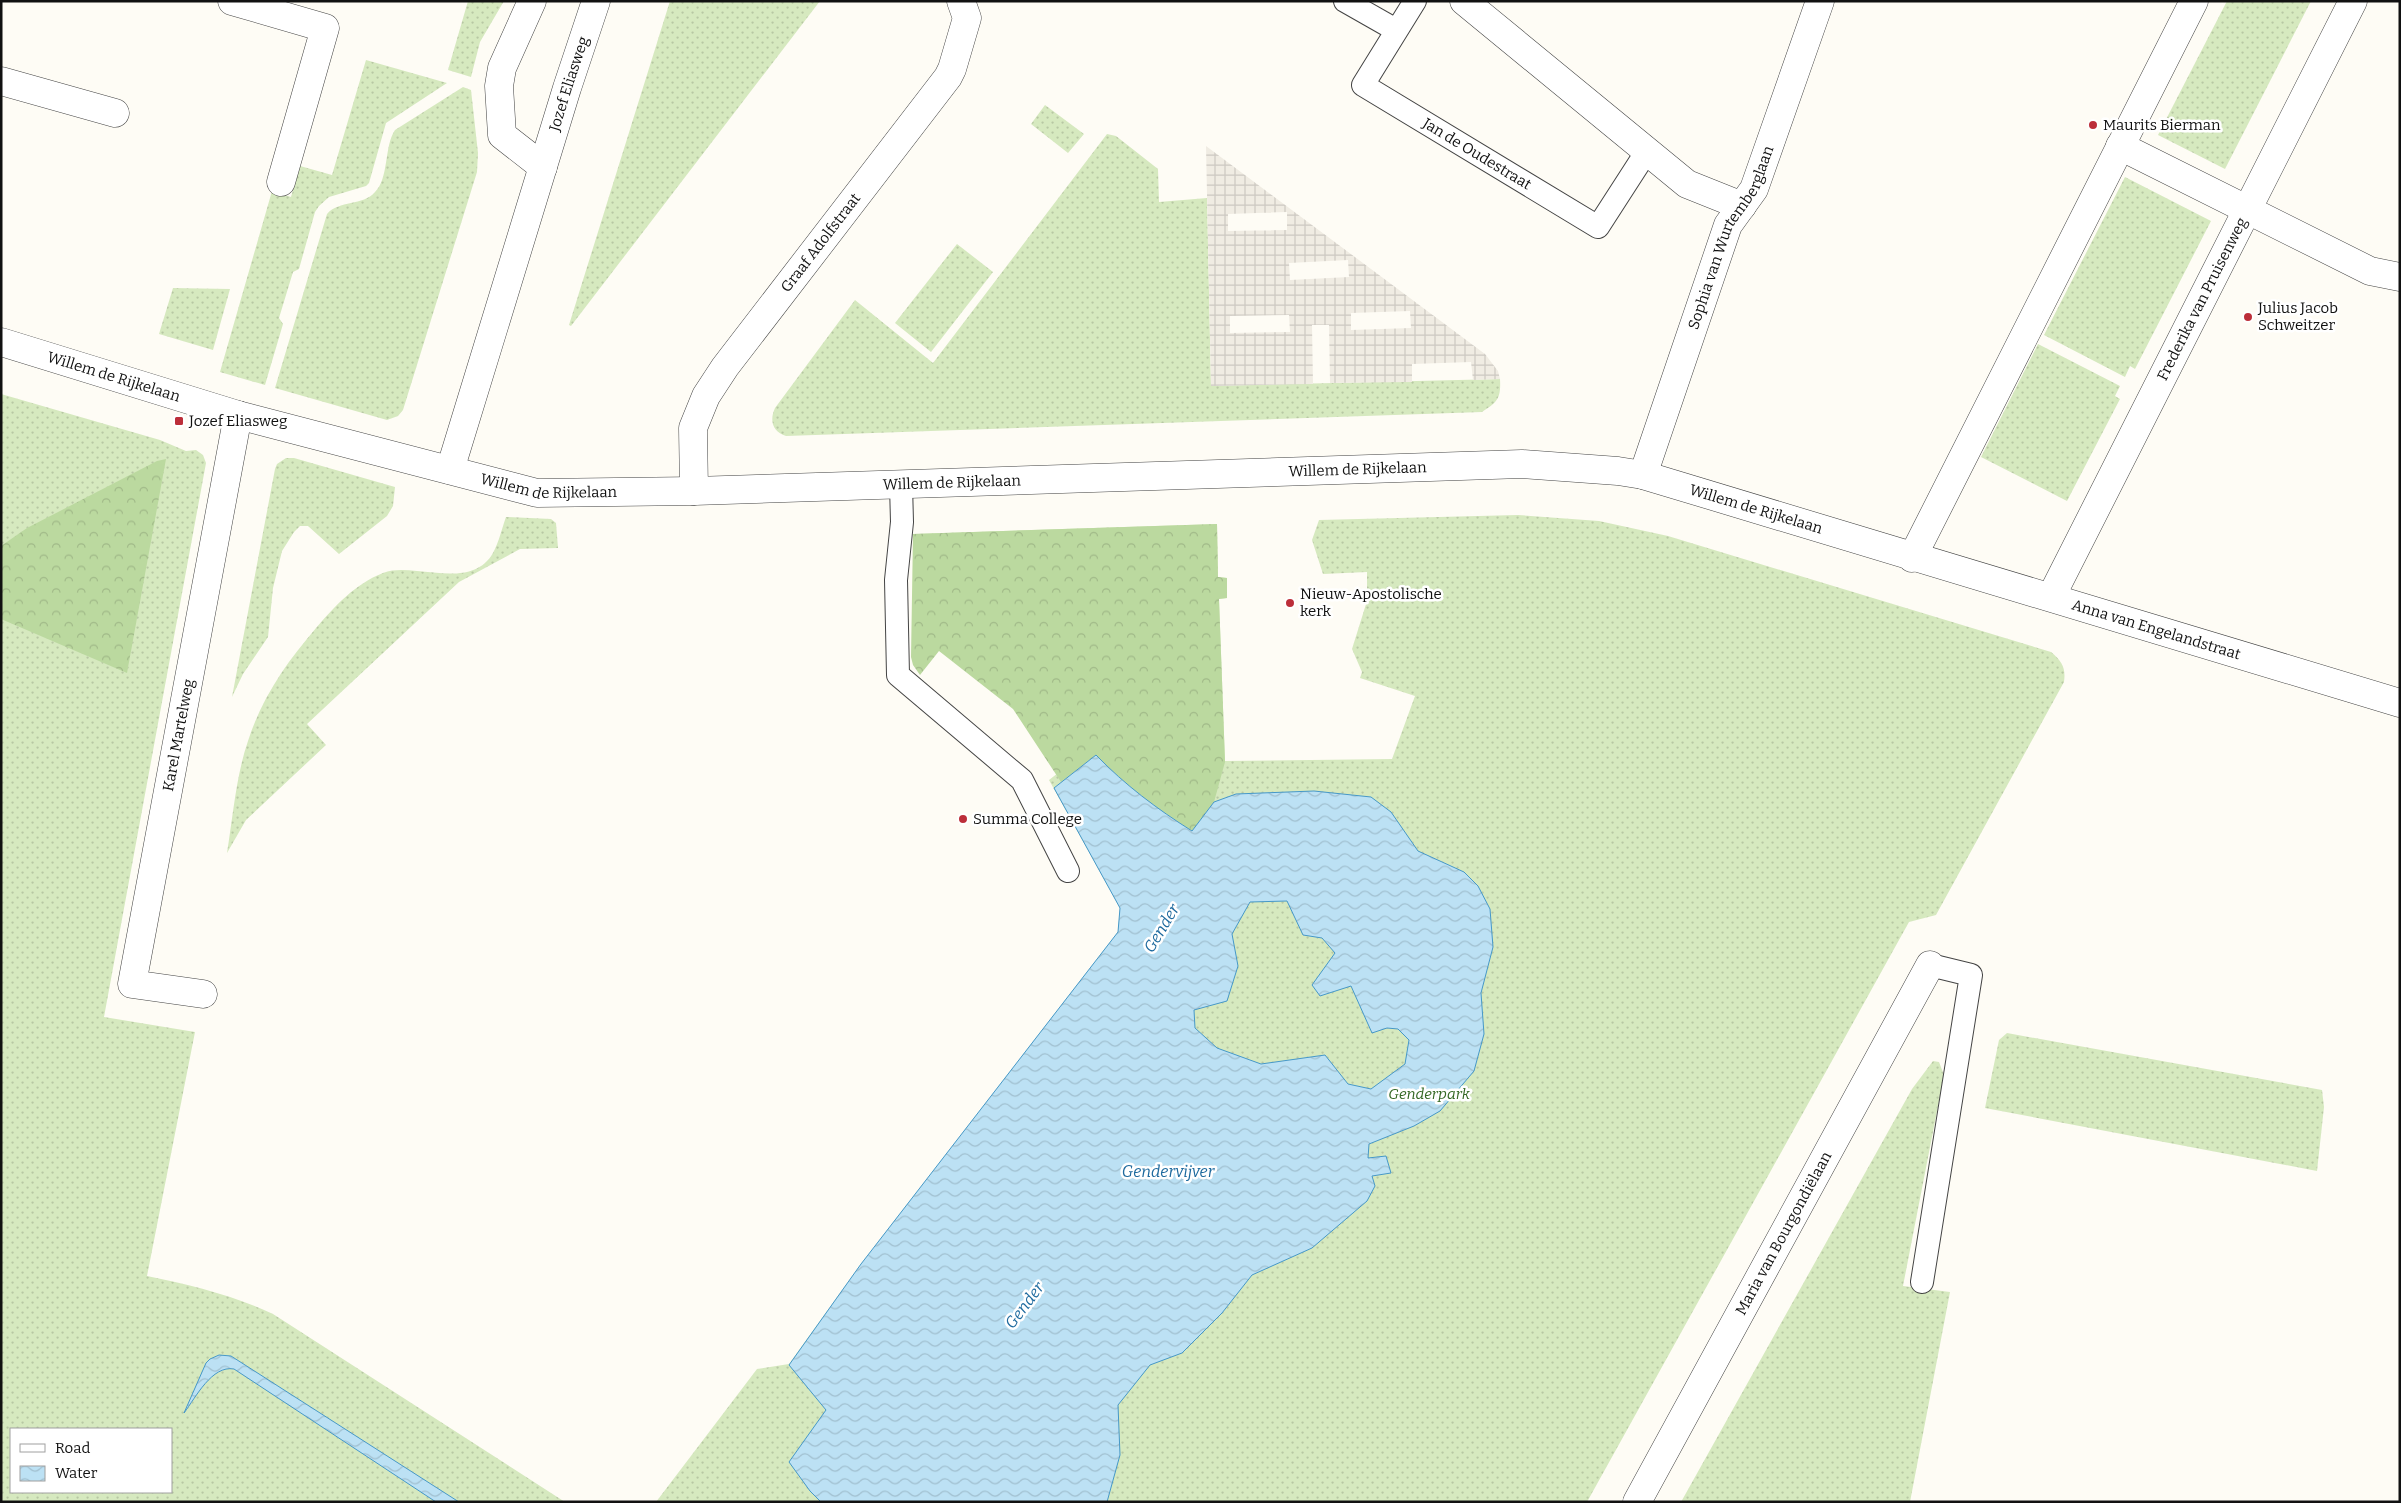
<svg xmlns="http://www.w3.org/2000/svg" width="2401" height="1503" font-family="Bitter,serif">
<defs>
<pattern id="grass-dots" width="8" height="8" patternUnits="userSpaceOnUse" patternTransform="scale(1.25)"><rect width="8" height="8" fill="#d6e9bf"/><path d="M2 2h.1M6 6h.1" fill="none" stroke="#b7c7a3" stroke-width="1.8" stroke-linecap="round"/></pattern>
<pattern id="forest-crowns" width="20" height="18" patternUnits="userSpaceOnUse" patternTransform="scale(1.25)"><rect width="20" height="18" fill="#bbd99f"/><path d="M2 6a3 3 0 1 1 6 0M12 15a3 3 0 1 1 6 0" fill="none" stroke="#a0b988"/></pattern>
<pattern id="plaza-grid" width="8" height="8" patternUnits="userSpaceOnUse" patternTransform="scale(1.25)"><rect width="8" height="8" fill="#f0ece3"/><path d="M0 4h8M4 0v8" fill="none" stroke="#cdc9c2"/></pattern>
<pattern id="water-waves" width="16" height="10" patternUnits="userSpaceOnUse" patternTransform="scale(1.25)"><rect width="16" height="10" fill="#bce1f4"/><path d="M0 5q4-4 8 0t8 0" fill="none" stroke="#a1c0d0"/></pattern>
</defs>
<rect width="100%" height="100%" fill="#fefcf5"/>
<g fill="url(#grass-dots)" fill-rule="evenodd">
<polygon points="468,1 504,1 480,42 471,77 448,70"/>
<polygon points="670,1 820,1 571,326 569,325"/>
<polygon points="2227,1 2311,1 2225,169 2158,135"/>
<polygon points="366,60 447,83 386,123 369,183 366,186 329,197 319,206 315,212 299,269 293,272 279,318 283,324 265,385 220,372 272,191 291,197 300,166 332,175"/>
<path d="M 463,87 L 471,90 L 478,153 L 477,172 L 403,410 L 398,416 L 387,420 L 275,388 L 327,214 C 339,200 363,206 375,192 C 389,179 384,146 395,130 Z"/>
<polygon points="1045,105 1084,134 1068,153 1031,124"/>
<path d="M 1107,134 L 1116,136 L 1158,169 L 1159,202 L 1207,198 L 1211,386 L 1500,379 C 1501,398 1498,402 1482,412 L 786,436 C 773,432 769,421 775,408 L 855,300 L 933,363 Z"/>
<polygon points="2125,177 2211,221 2135,369 2130,366 2125,377 2044,335"/>
<polygon points="957,244 993,272 931,352 895,323"/>
<polygon points="173,288 230,289 213,350 159,334"/>
<polygon points="2038,344 2120,386 2115,396 2120,399 2067,501 1981,457"/>
<path d="M 1,394 L 160,440 L 186,451 L 196,450 L 203,455 L 206,463 L 104,1017 L 195,1032 L 147,1276 C 191,1285 232,1295 273,1314 L 565,1502 L 1,1502 ZM 11,1429 L 171,1429 L 171,1492 L 11,1492 Z"/>
<polygon points="286,458 294,458 395,487 393,506 387,516 339,554 308,526 300,526 294,532 282,551 273,588 268,637 243,674 232,697 275,469 277,464"/>
<path d="M 1518,515 L 1599,521 L 1668,536 L 2051,652 C 2062,661 2066,668 2064,682 L 1936,915 L 1909,922 L 1587,1502 L 656,1502 L 757,1369 L 789,1364 L 861,1264 L 1118,932 L 1120,908 L 1049,780 L 1058,773 L 913,534 L 1217,524 L 1218,577 L 1227,578 L 1227,598 L 1219,599 L 1225,761 L 1392,759 L 1415,696 L 1360,678 L 1362,672 L 1352,649 L 1367,601 L 1367,572 L 1323,574 L 1312,540 L 1319,520 Z"/>
<path d="M 506,517 L 551,519 L 556,523 L 558,548 L 520,549 L 459,582 L 307,724 L 326,745 L 246,820 L 227,853 C 233,816 236,776 248,741 C 262,697 287,662 316,628 C 335,606 355,584 383,573 C 394,569 405,570 417,571 C 443,573 477,581 493,553 C 499,542 502,528 506,517 Z"/>
<polygon points="2007,1033 2322,1090 2324,1107 2317,1171 1985,1108 1999,1040"/>
<polygon points="1933,1061 1939,1062 1944,1075 1903,1286 1950,1292 1910,1502 1681,1502 1912,1089"/>
</g>
<g fill="url(#forest-crowns)">
<polygon points="166,459 127,673 1,619 1,546 27,528 157,461"/>
<path d="M 1217,524 L 1218,577 L 1227,578 L 1227,598 L 1219,599 L 1225,762 L 1214,802 L 1192,831 C 1157,809 1125,785 1096,755 L 1061,782 L 1013,709 L 939,651 L 920,675 L 913,665 L 911,657 L 913,534 Z"/>
</g>
<path fill="url(#plaza-grid)" fill-rule="evenodd" d="M 1206,146 L 1485,354 L 1498,371 L 1500,379 L 1473,380 L 1471,362 L 1412,364 L 1412,382 L 1330,383 L 1329,325 L 1312,325 L 1313,384 L 1211,386 ZM 1287,212 L 1287,230 L 1228,231 L 1228,214 ZM 1348,260 L 1349,277 L 1290,280 L 1289,263 ZM 1410,311 L 1411,328 L 1351,330 L 1351,313 ZM 1289,315 L 1290,332 L 1230,333 L 1230,316 Z"/>
<g fill="url(#water-waves)" stroke="#4698c8" fill-rule="evenodd">
<path d="M 1096,755 C 1125,785 1157,809 1192,831 L 1214,802 L 1236,794 L 1314,791 L 1371,797 L 1391,812 L 1418,851 L 1464,872 L 1478,886 L 1490,909 L 1493,947 L 1481,993 L 1484,1034 L 1474,1071 L 1440,1111 L 1414,1126 L 1369,1144 L 1368,1158 L 1386,1156 L 1391,1173 L 1372,1176 L 1375,1186 L 1367,1201 L 1312,1248 L 1252,1275 L 1222,1313 L 1182,1353 L 1150,1365 L 1118,1405 L 1120,1455 L 1107,1502 L 821,1502 L 810,1491 L 789,1462 L 826,1410 L 789,1365 L 861,1264 L 1118,932 L 1120,908 L 1054,788 ZM 1287,901 L 1303,935 L 1322,938 L 1335,953 L 1312,985 L 1320,996 L 1351,986 L 1372,1033 L 1387,1028 L 1398,1029 L 1409,1040 L 1405,1064 L 1371,1089 L 1348,1084 L 1325,1055 L 1261,1064 L 1217,1048 L 1195,1028 L 1194,1010 L 1227,1001 L 1238,966 L 1232,934 L 1250,902 Z"/>
<path d="M 219,1355 L 231,1356 L 459,1502 L 436,1502 L 234,1369 C 212,1365 196,1397 184,1413 L 206,1363 L 210,1359 Z"/>
</g>
<g fill="none" stroke-linecap="round" stroke-linejoin="round">
<g stroke="#444" stroke-width="24">
<g id="service">
<polyline points="1345,1 1396,30"/>
<path id="s1" d="M 1415,1 L 1363,85 L 1598,227 L 1647,151"/>
<polyline points="901,485 902,522 896,580 898,675 1022,780 1068,871"/>
<polyline points="1922,1282 1971,975 1930,965"/>
</g>
</g>
<g stroke="#444" stroke-width="29">
<g id="minor">
<polyline points="232,1 325,28 281,182"/>
<polyline points="532,1 502,68 499,86 502,135 543,167"/>
<polyline points="1464,1 1687,184 1742,206"/>
<polyline points="1,81 115,113"/>
<polyline points="2120,146 2370,271 2400,277"/>
<path id="s2" d="M 1643,475 L 1728,225 L 1754,189 L 1820,1"/>
<path id="s3" d="M 694,491 L 693,428 L 706,396 L 725,367 L 948,77 L 952,69 L 967,18 L 961,1"/>
<polyline points="1912,558 2194,1"/>
<path id="s4" d="M 2051,597 L 2353,1"/>
<path id="s5" d="M 203,994 L 132,984 L 238,415"/>
<path id="s6" d="M 1637,1502 L 1930,965"/>
</g>
</g>
<g stroke="#444" stroke-width="29">
<g id="tertiary">
<path id="s7" d="M 1,342 L 238,415 L 537,493 L 694,491 L 1522,464 L 1618,471 L 1643,475 L 2400,703"/>
<path id="s8" d="M 450,470 L 567,88 L 596,1"/>
</g>
</g>
<use href="#service" stroke="#fff" stroke-width="22"/>
<use href="#minor" stroke="#fff" stroke-width="28"/>
<use href="#tertiary" stroke="#fff" stroke-width="28"/>
</g>
<g fill="#bc2e39" stroke="#fff" stroke-width="2">
<circle cx="2093" cy="125" r="5"/>
<circle cx="2248" cy="317" r="5"/>
<rect x="174" y="416" width="10" height="10" rx="2.5"/>
<circle cx="1290" cy="603" r="5"/>
<circle cx="963" cy="819" r="5"/>
</g>
<g text-anchor="middle" stroke-width="5" stroke-linejoin="round" paint-order="stroke">
<g font-size="15" fill="#111" stroke="#fff">
<text dy="5" stroke="none"><textPath href="#s8" startOffset="404">Jozef Eliasweg</textPath></text>
<text dy="5" stroke="none"><textPath href="#s1" startOffset="232">Jan de Oudestraat</textPath></text>
<text dy="5" stroke="none"><textPath href="#s2" startOffset="254">Sophia van Wurtemberglaan</textPath></text>
<text dy="5" stroke="none"><textPath href="#s3" startOffset="289">Graaf Adolfstraat</textPath></text>
<text dy="5" stroke="none"><textPath href="#s4" startOffset="334">Frederika van Pruisenweg</textPath></text>
<text dy="5" stroke="none"><textPath href="#s7" startOffset="118">Willem de Rijkelaan</textPath></text>
<text dy="5" stroke="none"><textPath href="#s7" startOffset="1378">Willem de Rijkelaan</textPath></text>
<text dy="5" stroke="none"><textPath href="#s7" startOffset="972">Willem de Rijkelaan</textPath></text>
<text dy="5" stroke="none"><textPath href="#s7" startOffset="568">Willem de Rijkelaan</textPath></text>
<text dy="5" stroke="none"><textPath href="#s7" startOffset="1782">Willem de Rijkelaan</textPath></text>
<text dy="5" stroke="none"><textPath href="#s7" startOffset="2200">Anna van Engelandstraat</textPath></text>
<text dy="5" stroke="none"><textPath href="#s5" startOffset="325">Karel Martelweg</textPath></text>
<text dy="5" stroke="none"><textPath href="#s6" startOffset="306">Maria van Bourgondiëlaan</textPath></text>
</g>
<g font-size="15" fill="#111" stroke="#fff" text-anchor="start">
<text x="2103" y="130">Maurits Bierman</text>
<text x="2258" y="313">Julius Jacob<tspan x="2258" dy="17">Schweitzer</tspan></text>
<text x="189" y="426">Jozef Eliasweg</text>
<text x="1300" y="599">Nieuw-Apostolische<tspan x="1300" dy="17">kerk</tspan></text>
<text x="973" y="824">Summa College</text>
</g>
<g font-size="15" font-style="italic" fill="#336723" stroke="#fff">
<text x="1429" y="1099">Genderpark</text>
</g>
<g font-size="16" font-style="italic" fill="#1e6a9e" stroke="#fff">
<text transform="translate(1161 928) rotate(-59)" y="6">Gender</text>
<text x="1168" y="1177">Gendervijver</text>
<text transform="translate(1024 1305) rotate(-53)" y="6">Gender</text>
</g>
</g>
<rect width="2401" height="1503" fill="none" stroke="#111111" stroke-width="5"/>
<rect x="10" y="1428" width="162" height="65" fill="#ffffff" stroke="#a0a0a0"/>
<rect x="20" y="1444" width="25" height="8" fill="#ffffff" stroke="#a0a0a0"/>
<text x="55" y="1453" font-size="15" fill="#111111">Road</text>
<rect x="20" y="1466" width="25" height="15" fill="url(#water-waves)" stroke="#a0a0a0"/>
<text x="55" y="1478" font-size="15" fill="#111111">Water</text>
</svg>
